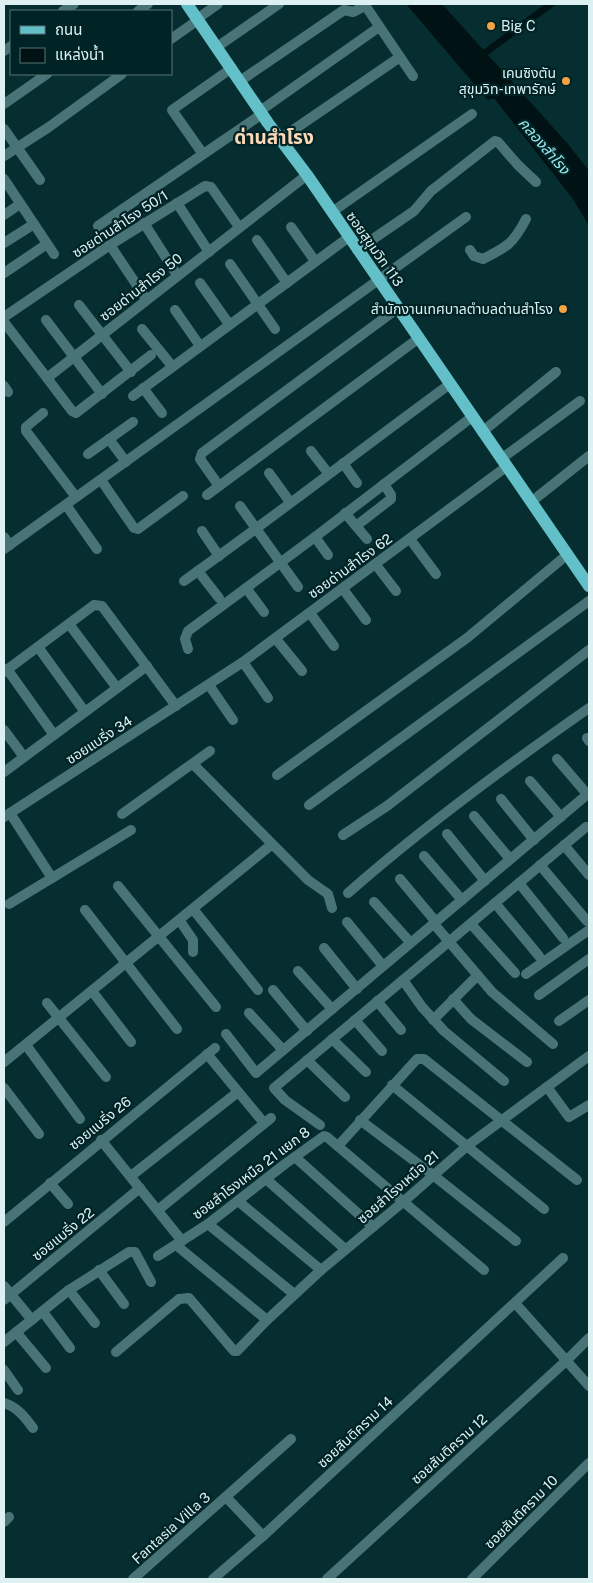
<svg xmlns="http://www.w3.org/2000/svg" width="593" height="1583" font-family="'Public Sans','Noto Sans Thai',sans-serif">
<rect width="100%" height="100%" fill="#062d30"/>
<polygon fill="#011214" points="406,4 442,4 568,144 589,171 589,226 573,199 494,98 488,100"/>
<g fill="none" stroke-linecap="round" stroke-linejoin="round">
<polyline stroke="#011214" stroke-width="7" points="478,58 551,4"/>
<g stroke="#497477" stroke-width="10">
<polyline points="63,11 74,4"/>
<polyline points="138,11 148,4"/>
<polyline points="197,19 218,4"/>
<polyline points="171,39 198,20"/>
<polyline points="217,47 279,4"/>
<polyline points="4,51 11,46"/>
<polyline points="240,81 344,10 353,12 363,7 367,8 400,57"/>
<polyline points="4,104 47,74"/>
<polyline points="260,111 379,27"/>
<polyline points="4,129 40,180"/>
<polyline points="280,139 400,57 413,76"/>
<polyline points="203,154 172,110 232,68"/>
<polyline points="4,156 49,127 122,74"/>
<polyline points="4,179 54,254"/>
<polyline points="177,203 209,252"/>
<polyline points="332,212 472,114"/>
<polyline points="4,215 20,204"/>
<polyline points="144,223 177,275"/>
<polyline points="98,226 262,114"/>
<polyline points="291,227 315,261"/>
<polyline points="257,240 287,283"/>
<polyline points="4,243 34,224"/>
<polyline points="110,245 146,299"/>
<polyline points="357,250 414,211 431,191 495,141 498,142 518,165 536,182"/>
<path d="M 470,250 L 474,256 L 483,259 C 507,247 513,244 526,219"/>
<polyline points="230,264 275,329"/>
<polyline points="4,273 47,244"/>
<polyline points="200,283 229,324"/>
<polyline points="79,305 131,372"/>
<polyline points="175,310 200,346"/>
<polyline points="4,317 110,245 205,186 211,187 239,227"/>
<polyline points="46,320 102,394"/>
<path d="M 4,322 L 47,378 C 134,311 220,242 307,175"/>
<polyline points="142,329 172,366"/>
<polyline points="47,378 72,411 76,413 151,355"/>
<polyline points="4,386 8,392"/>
<polyline points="143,388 162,413"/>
<polyline points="133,396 349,237"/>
<polyline points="43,413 26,427 26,431 76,497"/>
<polyline points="482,432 556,372"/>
<polyline points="109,439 126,462"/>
<polyline points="311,451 328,473"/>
<polyline points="88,454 133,422"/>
<polyline points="501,459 580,401"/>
<polyline points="343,463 357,483"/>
<polyline points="269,473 290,502"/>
<polyline points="101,480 134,528 138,529 183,496"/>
<polyline points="219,486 200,459 202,453 398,308"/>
<polyline points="207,495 419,338"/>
<polyline points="531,502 589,456"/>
<polyline points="66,505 97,549"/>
<polyline points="240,506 298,587"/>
<polyline points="345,513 367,539"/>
<polyline points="356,526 391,499 391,495 384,484"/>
<polyline points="202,531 219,556"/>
<polyline points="4,537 10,545"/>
<polyline points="315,537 328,555"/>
<polyline points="410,539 436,574"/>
<polyline points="4,549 466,217"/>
<polyline points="376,565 396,591"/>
<polyline points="198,571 219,598"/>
<path d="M 184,581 C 274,517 361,449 450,384"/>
<polyline points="246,588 264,612"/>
<polyline points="343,589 366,620"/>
<polyline points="310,613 334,646"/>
<polyline points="69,624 117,688"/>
<polyline points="276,639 302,671"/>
<polyline points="38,647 85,712"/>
<polyline points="188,649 185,639 188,631 315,537 472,417"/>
<polyline points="243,662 268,698"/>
<polyline points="7,669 54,735"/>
<polyline points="4,672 94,605 102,606 176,706"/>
<polyline points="209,685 233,720"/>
<polyline points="4,730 24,757"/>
<polyline points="587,738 589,741"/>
<polyline points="557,759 587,794"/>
<polyline points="193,764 308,880 328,894 332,908"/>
<polyline points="4,772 147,666"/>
<polyline points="277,775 467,638 568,554"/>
<polyline points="530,781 561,817"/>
<polyline points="501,799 534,840"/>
<polyline points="309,805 589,601"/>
<polyline points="10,813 52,878 131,830"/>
<polyline points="122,814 210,751"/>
<polyline points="474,816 510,859"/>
<polyline points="4,817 243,662 506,467"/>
<polyline points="447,834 485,881"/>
<polyline points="343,835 387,806 589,650"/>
<polyline points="564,845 589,875"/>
<polyline points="424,856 462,900"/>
<polyline points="540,865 587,921"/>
<polyline points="400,879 436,922"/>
<polyline points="519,883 563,938"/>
<polyline points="118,886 216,1007"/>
<path d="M 348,893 C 424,826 506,766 589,708"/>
<polyline points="374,902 410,942"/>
<polyline points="495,903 539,956"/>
<polyline points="9,904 52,878"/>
<polyline points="193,909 258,990"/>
<polyline points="85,910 177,1029"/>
<polyline points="180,921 193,940 193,952"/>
<polyline points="347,922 383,966"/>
<polyline points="434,924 492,992 553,1044"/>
<polyline points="471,924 515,973"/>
<polyline points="324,948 357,989"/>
<polyline points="298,971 332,1009"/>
<polyline points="526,974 589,930"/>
<polyline points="403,980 422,1007 444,1031 504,1081"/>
<polyline points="273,990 307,1031"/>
<polyline points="92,991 131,1042"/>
<polyline points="539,995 589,959"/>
<polyline points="453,999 471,1019 527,1062"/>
<polyline points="377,1001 401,1030"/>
<polyline points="47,1003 106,1077"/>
<polyline points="249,1013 283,1050"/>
<polyline points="355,1020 382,1051"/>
<polyline points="433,1020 477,976"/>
<polyline points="559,1021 589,1000"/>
<polyline points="226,1034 256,1073 589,793"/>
<polyline points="332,1039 366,1072"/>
<polyline points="26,1045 80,1119"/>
<polyline points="207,1054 264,1123"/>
<polyline points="307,1060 345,1097"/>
<polyline points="4,1062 271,845"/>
<polyline points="392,1085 544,1209"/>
<polyline points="547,1087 569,1117 589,1105"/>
<polyline points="4,1088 39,1134"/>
<polyline points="360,1120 433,1175 516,1241"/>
<polyline points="320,1125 285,1100 274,1088 586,827"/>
<polyline points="101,1140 182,1241"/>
<polyline points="338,1146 417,1059 424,1059 577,1180"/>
<polyline points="295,1157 373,1227"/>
<polyline points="131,1176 238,1092"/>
<polyline points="266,1179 345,1249"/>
<polyline points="50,1183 68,1204"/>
<polyline points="238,1201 321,1270"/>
<polyline points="158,1210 271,1118"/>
<polyline points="4,1222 215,1048"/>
<polyline points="208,1224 294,1294"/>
<polyline points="176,1245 267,1320"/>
<polyline points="158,1256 208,1224 285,1164 324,1136 327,1137 484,1270"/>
<polyline points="99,1270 124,1304"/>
<polyline points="4,1286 32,1320"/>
<polyline points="69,1290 95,1323"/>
<polyline points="4,1300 140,1188"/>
<polyline points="515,1303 589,1386"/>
<polyline points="43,1312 70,1348"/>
<polyline points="16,1332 46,1368"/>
<polyline points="4,1342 69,1290 129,1252 135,1252 151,1282"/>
<polyline points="116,1352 179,1299 189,1298 234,1351 237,1351 267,1320 321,1270 403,1202 467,1146 589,1056"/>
<polyline points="4,1370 18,1390"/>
<path d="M 4,1403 C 17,1407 25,1417 33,1428"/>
<polyline points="226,1497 263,1536"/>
<polyline points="4,1522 9,1517"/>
<polyline points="133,1579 291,1439"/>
<polyline points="213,1579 263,1536 563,1258"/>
<polyline points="327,1579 566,1361 589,1338"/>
<polyline points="472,1579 589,1463"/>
</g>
<polyline stroke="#63c0c8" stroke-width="12" points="187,4 268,123 307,175 589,586"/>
</g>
<g fill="#f4a344" stroke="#002326" stroke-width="2">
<circle cx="491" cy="26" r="5"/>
<circle cx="566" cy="81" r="5"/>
<circle cx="563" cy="309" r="5"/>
</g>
<g text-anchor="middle" stroke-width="4.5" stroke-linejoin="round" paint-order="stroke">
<g font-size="14" fill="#ddf1f2" stroke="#002326" text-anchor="end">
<text x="501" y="31" text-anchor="start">Big C</text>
<text x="556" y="78">เคนซิงตัน<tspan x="556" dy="16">สุขุมวิท-เทพารักษ์</tspan></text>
<text x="553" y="314">สำนักงานเทศบาลตำบลด่านสำโรง</text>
</g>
<g font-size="14" fill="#ddf1f2" stroke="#002326">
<text transform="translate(120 224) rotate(-33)" y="5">ซอยด่านสำโรง 50/1</text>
<text transform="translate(375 249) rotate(55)" y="5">ซอยสุขุมวิท 113</text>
<text transform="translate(141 287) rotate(-38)" y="5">ซอยด่านสำโรง 50</text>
<text transform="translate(350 566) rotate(-36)" y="5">ซอยด่านสำโรง 62</text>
<text transform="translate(99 740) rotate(-33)" y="5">ซอยแบริ่ง 34</text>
<text transform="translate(100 1123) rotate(-39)" y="5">ซอยแบริ่ง 26</text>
<text transform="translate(251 1173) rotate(-37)" y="5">ซอยสำโรงเหนือ 21 แยก 8</text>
<text transform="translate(398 1187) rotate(-41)" y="5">ซอยสำโรงเหนือ 21</text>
<text transform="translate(63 1234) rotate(-39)" y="5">ซอยแบริ่ง 22</text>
<text transform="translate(355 1432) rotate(-43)" y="5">ซอยสันติคราม 14</text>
<text transform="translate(449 1449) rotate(-42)" y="5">ซอยสันติคราม 12</text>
<text transform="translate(521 1512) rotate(-45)" y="5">ซอยสันติคราม 10</text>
<text transform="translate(171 1528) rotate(-42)" y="5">Fantasia Villa 3</text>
</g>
<g font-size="15" font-style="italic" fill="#9ce7ed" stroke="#002326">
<text transform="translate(544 146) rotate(49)" y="5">คลองสำโรง</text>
</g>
<g font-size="19" font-weight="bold" fill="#fbd8b6" stroke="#002326">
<text x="274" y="144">ด่านสำโรง</text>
</g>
</g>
<rect width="593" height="1583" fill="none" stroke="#ddf1f2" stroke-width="10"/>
<rect x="10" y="10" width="162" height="65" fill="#002326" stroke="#587578"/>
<rect x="20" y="26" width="25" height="8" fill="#63c0c8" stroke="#587578"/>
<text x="55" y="35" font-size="15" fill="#ddf1f2">ถนน</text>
<rect x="20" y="48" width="25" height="15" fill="#011214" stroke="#587578"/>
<text x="55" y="60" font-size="15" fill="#ddf1f2">แหล่งน้ำ</text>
</svg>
